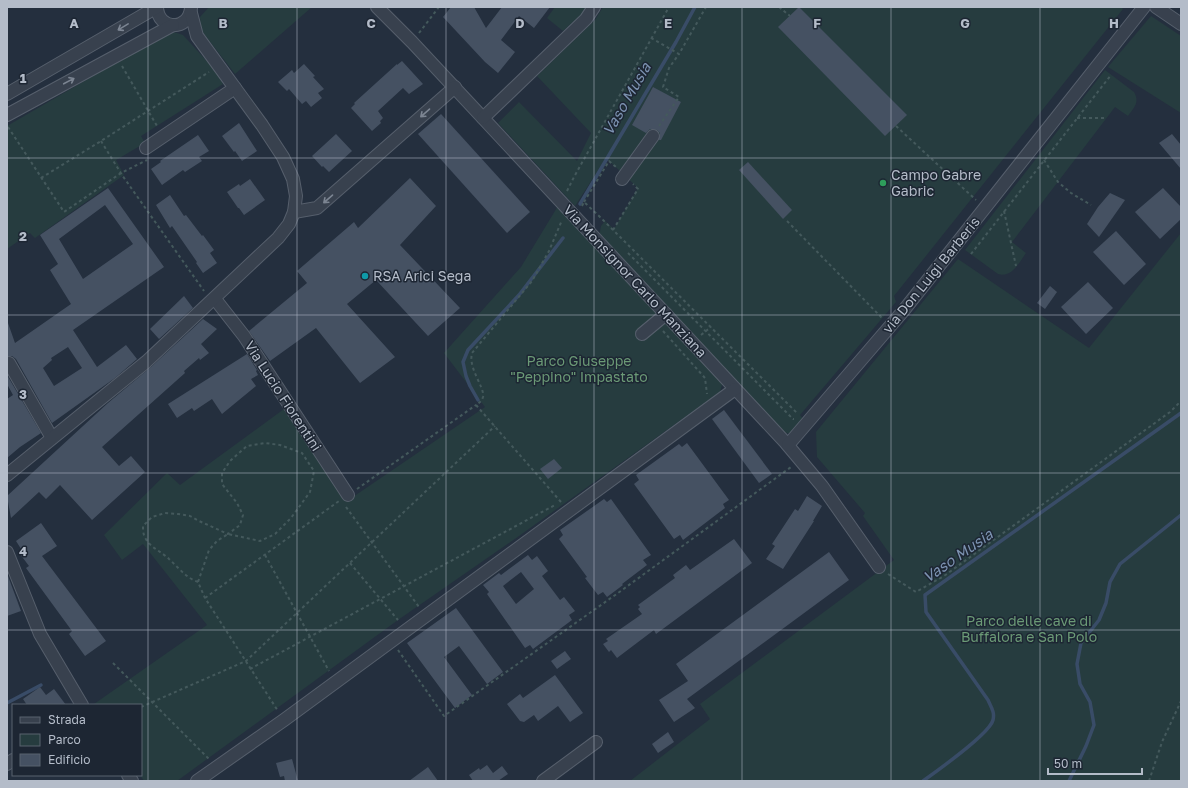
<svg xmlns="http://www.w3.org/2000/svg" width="1188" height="788" font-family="'Golos Text',sans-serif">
<rect width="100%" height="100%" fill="#242f3e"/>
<g fill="#263c3f">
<polygon points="209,7 312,7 235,74 201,30 200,17"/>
<polygon points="555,7 586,7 582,14 563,31 547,18"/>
<polygon points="603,7 1121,7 1123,9 894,296 896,302 800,415 803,419 790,434 784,432 599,237 601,226 605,221 614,229 638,188 606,158 575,206 498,123 519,102 577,161 591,133 537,76 595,20"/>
<polygon points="1151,16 1181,36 1181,113 1108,67"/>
<polygon points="173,32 177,33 183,35 225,81 222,83 223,84 141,136 145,143 116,160 124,175 35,238 30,233 7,249 7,126 167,33"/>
<path d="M 1105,70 L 1134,92 C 1140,103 1134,107 1128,116 L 1115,107 L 1012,242 L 1026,253 C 1019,263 1012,278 998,274 L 965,250 Z"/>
<polygon points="561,201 724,377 720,392 519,536 398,620 177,781 144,781 140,775 141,775 141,705 95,705 94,704 207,625 143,544 122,560 104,535 167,473 180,485 284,409 347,501 485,407 444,353 521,267"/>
<polygon points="1181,233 1181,781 630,781 710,719 700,704 894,560 863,516 865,513 817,457 816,432 958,259 1089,348"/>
</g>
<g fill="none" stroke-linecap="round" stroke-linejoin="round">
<g stroke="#394c67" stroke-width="3.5">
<polyline points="580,204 676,42 695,7"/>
<polyline points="478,400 470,386 466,376 463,362 468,350 519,295 563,238"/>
<polyline points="7,703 41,685"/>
<path d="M 923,781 C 937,771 990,733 993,720 C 995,712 991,707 988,700 L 926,612 L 925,595 L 1181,413"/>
<polyline points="1069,781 1086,746 1094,725 1090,702 1080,684 1077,664 1081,643 1099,620 1106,603 1110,582 1120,564 1181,515"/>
</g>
</g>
<g fill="#455162" fill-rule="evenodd">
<polygon points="451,7 474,7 486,28 502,7 550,7 534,28 519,16 501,40 515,52 498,73 485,62 443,17"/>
<polygon points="799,7 907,115 885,136 778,27"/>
<polygon points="402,61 423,84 409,94 403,88 378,111 383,118 380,121 381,123 372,131 351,108 355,104 354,103 397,64 397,65"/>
<polygon points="304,64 315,76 313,77 324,89 318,93 322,98 311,107 306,101 302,104 289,89 287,91 278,82 292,70 294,73"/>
<polygon points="653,87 681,102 661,140 659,140 660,133 657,130 650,129 646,133 632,125"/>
<polygon points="441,114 530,212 507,233 418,134"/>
<polygon points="239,123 257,151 242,161 235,151 234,152 222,136"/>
<polygon points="336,134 352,151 329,172 323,166 322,167 312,156"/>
<polygon points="1172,134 1181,145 1181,169 1159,143"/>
<polygon points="198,135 209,151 199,157 202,161 185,172 183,170 162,185 151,169 161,162 160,161"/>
<polygon points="748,162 792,210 783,219 739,170"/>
<polygon points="410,178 436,206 400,245 460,308 428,336 376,280 347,304 395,357 360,383 316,328 270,361 249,331 307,283 297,271 354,222 358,228"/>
<polygon points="250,179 265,200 244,215 239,208 238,208 227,192 239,184 240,186"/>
<path d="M 108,188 L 164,267 L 73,330 L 97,367 L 126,345 L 137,359 L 115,378 L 52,423 L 16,359 L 12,356 L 7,356 L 7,324 L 8,323 L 15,343 L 71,304 L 50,270 L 58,264 L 40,235 ZM 105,205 L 133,244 L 83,279 L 59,239 ZM 68,347 L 82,368 L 54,386 L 43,368 L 52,360 L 51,358 Z"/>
<polygon points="1163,188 1181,207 1181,219 1160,239 1135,212"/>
<polygon points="1110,193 1125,200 1099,237 1087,224 1098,207"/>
<polygon points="170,195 184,216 186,215 202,236 203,235 214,250 210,253 217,263 203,273 196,263 197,262 172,226 170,228 156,205"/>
<polygon points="1116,231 1146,264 1124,285 1093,252"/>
<polygon points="1088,282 1113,308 1086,334 1061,307"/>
<polygon points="1050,286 1057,292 1045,309 1037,303"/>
<polygon points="184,296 193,308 159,339 150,329"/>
<polygon points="203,319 217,329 201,344 209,353 200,360 199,358 184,371 185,373 102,447 119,466 131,456 145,472 92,520 60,485 46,499 39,492 11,518 7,496 108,403 151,367"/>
<polygon points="247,354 257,370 256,371 258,375 251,379 256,386 222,414 212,399 194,411 192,408 177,418 168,404"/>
<polygon points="7,375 41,433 20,447 7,458 7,399 13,395 7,384"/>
<polygon points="724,410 772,474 759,483 712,419"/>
<polygon points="687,443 729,500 723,504 725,508 683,540 680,535 674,539 634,484 639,480 636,475 679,444 682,447"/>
<polygon points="554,459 562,468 548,479 540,469"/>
<polygon points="807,496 822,506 813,521 814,521 783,569 766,559 775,546 772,544 795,509 798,511"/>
<polygon points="604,499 607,502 611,499 651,555 643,560 647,565 622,584 623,585 607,597 603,592 598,595 585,578 587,577 559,539 563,535 560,530"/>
<polygon points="41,523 57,546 42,556 106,641 85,656 69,634 72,631 26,568 29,566 20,554 23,552 16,541"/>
<polygon points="734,539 752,563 656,634 654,630 617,658 611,650 609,652 603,644 608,641 606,639 642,614 638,609 640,607 638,605 675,578 673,575 686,565 690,570"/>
<polygon points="829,552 849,580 687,699 695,708 674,722 659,700 688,681 676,664"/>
<path d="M 528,555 L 532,560 L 537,556 L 548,571 L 542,576 L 560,600 L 564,597 L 575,611 L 569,615 L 572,620 L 533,649 L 530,645 L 525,648 L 487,594 L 489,592 L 483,585 L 499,573 L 501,575 ZM 521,572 L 534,589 L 516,604 L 503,586 Z"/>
<polygon points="7,576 8,576 21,611 7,616"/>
<polygon points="456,608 503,672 487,684 459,646 444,657 472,695 455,708 407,643"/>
<polygon points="565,651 571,659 557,669 551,661"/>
<polygon points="555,675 583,713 570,722 558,706 538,721 534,715 524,722 520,721 507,704 520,694 523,698"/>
<polygon points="40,687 46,695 54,689 66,705 27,705 23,699"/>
<polygon points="668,732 674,742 658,753 652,744"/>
<polygon points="292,759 298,781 285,781 284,776 280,777 276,763"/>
<polygon points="487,765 493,773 502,766 508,774 498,781 473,781 469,775 479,768 480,770"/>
<polygon points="428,767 438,781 409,781"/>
</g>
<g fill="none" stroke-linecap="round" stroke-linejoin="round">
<g stroke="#565f6c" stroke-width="14">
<g id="minor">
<path d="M 157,7 C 158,31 189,31 191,8"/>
<polyline points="377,7 412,42 785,442 822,486 879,567"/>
<polyline points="1156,7 1181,24"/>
<polyline points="7,94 157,7"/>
<polyline points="7,115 173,25"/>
<polyline points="483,118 586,19 594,7"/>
<polyline points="146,148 235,88"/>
<polyline points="622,179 653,136"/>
<polyline points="294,212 317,208 455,87"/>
<polyline points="215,299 244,336 348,495"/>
<polyline points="642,334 666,314"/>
<polyline points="9,363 52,438"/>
<polyline points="788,445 904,310 1144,7"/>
<polyline points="7,475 146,362 278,238 289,224 294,212 296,196 293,179 283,157 262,125 197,36 191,13"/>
<polyline points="7,552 40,634 82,705"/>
<polyline points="7,764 13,760"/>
<polyline points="128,775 132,781"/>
<polyline points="197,781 284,720 735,389"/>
<polyline points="543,781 596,742"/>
</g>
</g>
<g stroke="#44595c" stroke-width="2" stroke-dasharray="3 3" stroke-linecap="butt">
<polyline points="779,7 790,16"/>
<polyline points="419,33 439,7"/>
<polyline points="651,38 679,54 706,7"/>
<polyline points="122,66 157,126"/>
<polyline points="1077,118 1106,118"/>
<polyline points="659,126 679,97 663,87 669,68 679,54"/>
<polyline points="896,126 976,200"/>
<polyline points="8,127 64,212 121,173 147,160"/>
<polyline points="101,141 122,175 204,291"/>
<polyline points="1044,160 1058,182 1071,193 1091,205"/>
<polyline points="41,178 101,141 209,72"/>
<polyline points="567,191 574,177 669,7"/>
<polyline points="584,202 609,161 616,167"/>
<polyline points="582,206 584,202 599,216 798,414"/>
<polyline points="1004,211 1016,266"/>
<polyline points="787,221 882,318"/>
<polyline points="613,230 638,189 633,184"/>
<polyline points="628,253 793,419 794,419"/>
<polyline points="971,254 1111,75"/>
<polyline points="663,331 705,378 707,394"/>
<polyline points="701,335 711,327"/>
<polyline points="357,489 476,405"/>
<path d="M 561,502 L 476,405 C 479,403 482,401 483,397 C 485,387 468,369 472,353 L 532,281 L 549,251 L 562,220"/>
<polyline points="346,507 419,607"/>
<polyline points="265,555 329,671"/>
<polyline points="350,563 398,620"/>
<polyline points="888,574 916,592 944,576 1170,412 1181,401"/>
<path d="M 198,582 C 186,578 178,567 169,559 C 161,551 148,547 144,535 C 143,532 143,528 143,526 L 152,517 L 165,513 L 178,514 L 190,516 L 199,521 L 228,534 L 240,525 L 243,515 L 237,503 L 222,484 L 222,473 L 230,461 L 247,446 L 265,443 L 280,445 L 302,453 L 314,471 L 310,492 L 291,518 L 275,534 L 260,541 L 228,534 L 217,541 L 209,550 L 198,582 L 205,598 L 278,711"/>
<polyline points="205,598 339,501"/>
<polyline points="398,650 444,716 618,593 791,467"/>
<polyline points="113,663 209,759"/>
<polyline points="250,669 555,505"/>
<polyline points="141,707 246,661 495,426"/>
<polyline points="1149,781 1162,742 1181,701"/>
</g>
<use href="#minor" stroke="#38414e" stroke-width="12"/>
</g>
<defs><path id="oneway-shaft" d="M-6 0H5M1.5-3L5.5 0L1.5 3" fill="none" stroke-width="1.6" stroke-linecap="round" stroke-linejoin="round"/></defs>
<g stroke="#7c8592">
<use href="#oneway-shaft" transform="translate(123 27) rotate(149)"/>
<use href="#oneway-shaft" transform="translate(69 81) rotate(-28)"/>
<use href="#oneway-shaft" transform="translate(425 113) rotate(139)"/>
<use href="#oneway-shaft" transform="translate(328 199) rotate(139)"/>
</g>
<path fill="none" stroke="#b4bcc9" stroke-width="1" stroke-opacity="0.55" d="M 148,7 L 148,781M 297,7 L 297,781M 446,7 L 446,781M 594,7 L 594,781M 742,7 L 742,781M 891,7 L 891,781M 1040,7 L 1040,781M 7,158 L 1181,158M 7,315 L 1181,315M 7,473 L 1181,473M 7,630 L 1181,630"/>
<circle fill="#2e9e5b" stroke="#1d2633" stroke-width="1.5" cx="883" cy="183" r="4"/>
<circle fill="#0f9aa8" stroke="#1d2633" stroke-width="1.5" cx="365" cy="276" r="4"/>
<g text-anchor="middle" stroke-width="3" stroke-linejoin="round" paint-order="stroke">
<g font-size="14" fill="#b4bcc9" stroke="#1d2633" text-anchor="start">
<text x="891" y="180">Campo Gabre<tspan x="891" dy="16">Gabric</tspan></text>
<text x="373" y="281">RSA Arici Sega</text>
</g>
<g font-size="14" fill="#b4bcc9" stroke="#1d2633">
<text transform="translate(931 275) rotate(-51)" y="5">via Don Luigi Barberis</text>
<text transform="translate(635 281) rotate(47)" y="5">Via Monsignor Carlo Manziana</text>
<text transform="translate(283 396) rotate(57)" y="5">Via Lucio Fiorentini</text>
</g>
<g font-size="14" fill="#6b9a76" stroke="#1d2633">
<text x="579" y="366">Parco Giuseppe<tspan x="579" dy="16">"Peppino" Impastato</tspan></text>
<text x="1029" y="626">Parco delle cave di<tspan x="1029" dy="16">Buffalora e San Polo</tspan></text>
</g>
<g font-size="15" font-style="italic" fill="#7c92b1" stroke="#1d2633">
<text transform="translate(627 99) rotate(-60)" y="5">Vaso Musia</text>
<text transform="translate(958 556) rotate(-35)" y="5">Vaso Musia</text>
</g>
</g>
<g font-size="13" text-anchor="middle" font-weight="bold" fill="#b4bcc9" stroke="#1d2633" stroke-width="3" stroke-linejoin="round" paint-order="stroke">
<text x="74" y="28">A</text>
<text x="223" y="28">B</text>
<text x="371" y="28">C</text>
<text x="520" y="28">D</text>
<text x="668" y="28">E</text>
<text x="817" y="28">F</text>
<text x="965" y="28">G</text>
<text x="1114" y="28">H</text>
<text x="23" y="83">1</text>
<text x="23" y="241">2</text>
<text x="23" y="399">3</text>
<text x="23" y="556">4</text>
</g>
<rect width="1188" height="788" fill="none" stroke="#b4bcc9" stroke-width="16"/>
<rect x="12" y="704" width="130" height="72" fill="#1d2633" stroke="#59626f"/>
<rect x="20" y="717" width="20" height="6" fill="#38414e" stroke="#59626f"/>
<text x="48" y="724" font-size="12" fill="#b4bcc9">Strada</text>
<rect x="20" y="734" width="20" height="12" fill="#263c3f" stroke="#59626f"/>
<text x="48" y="744" font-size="12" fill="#b4bcc9">Parco</text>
<rect x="20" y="754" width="20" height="12" fill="#455162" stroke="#59626f"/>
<text x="48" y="764" font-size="12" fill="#b4bcc9">Edificio</text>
<path d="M1048 768v6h94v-6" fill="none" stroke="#b4bcc9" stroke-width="2"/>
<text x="1054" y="768" font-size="12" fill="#b4bcc9" stroke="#1d2633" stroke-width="3" paint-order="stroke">50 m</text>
</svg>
